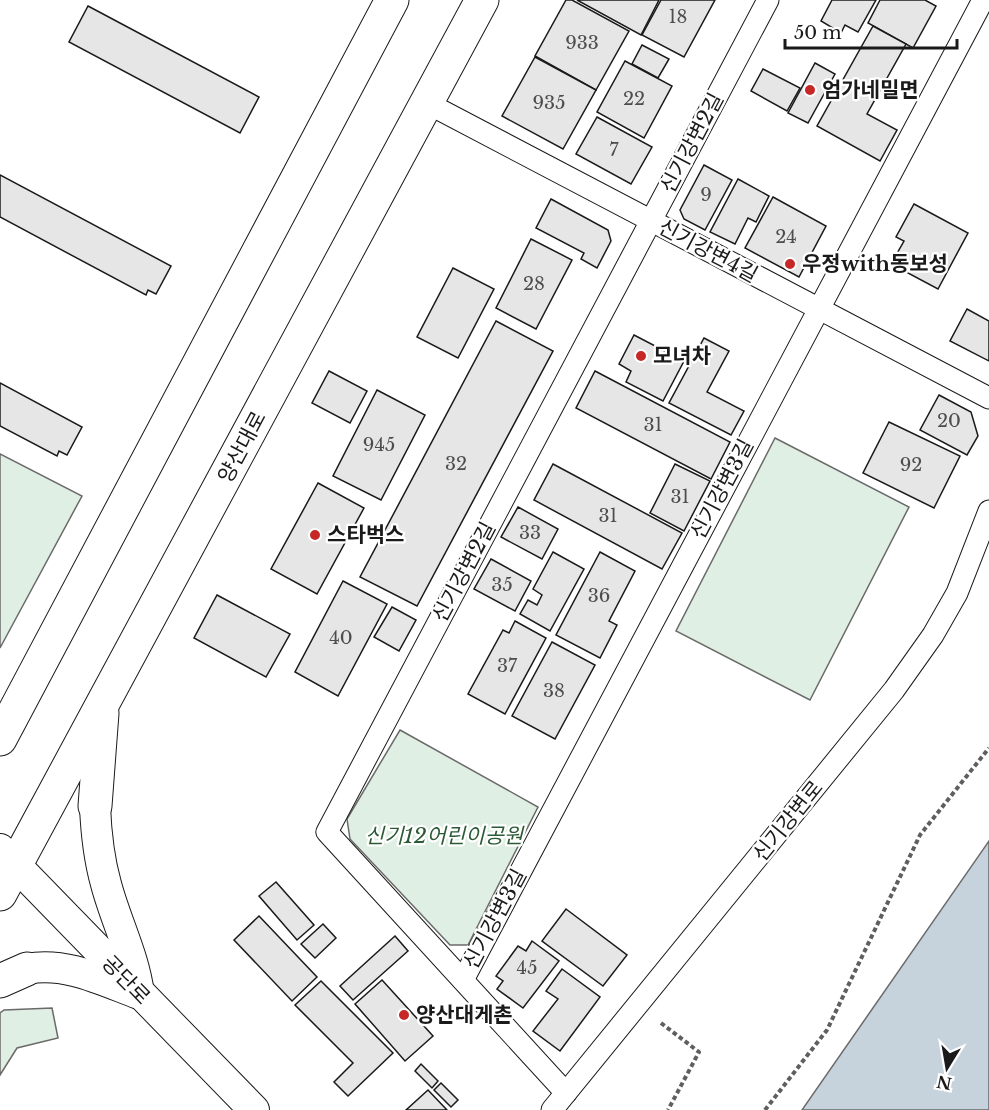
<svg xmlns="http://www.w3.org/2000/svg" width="989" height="1110" font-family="'Libre Baskerville','Noto Sans KR',serif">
<rect width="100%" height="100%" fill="#fff"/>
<g fill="#e0efe3" stroke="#6a6a6a" stroke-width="1.5">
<polygon points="775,438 909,507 810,700 676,631"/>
<polygon points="0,454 82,496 0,648"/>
<polygon points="400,730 538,807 468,945 450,945 350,839 347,819"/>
<polygon points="52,1008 58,1038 17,1048 0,1075 0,1013 4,1010"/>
</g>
<polygon fill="#c6d2dc" stroke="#6a6a6a" stroke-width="1.5" points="989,841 989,1110 802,1110"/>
<g fill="#e6e6e6" stroke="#1a1a1a" stroke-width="1.5">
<polygon points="566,0 572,0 629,31 596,90 535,56"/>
<polygon points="577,0 659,0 641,35"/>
<polygon points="661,0 715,0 684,57 642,35"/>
<polygon points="832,0 876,0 858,32 845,25 841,33 821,21"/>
<polygon points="880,0 925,0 936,6 913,48 868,23"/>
<polygon points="88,6 259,97 240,133 69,42"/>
<polygon points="873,26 906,44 867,114 897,130 880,161 817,126"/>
<polygon points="642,45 669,59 658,78 632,64"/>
<polygon points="535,57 596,90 563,149 502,116"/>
<polygon points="625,61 672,86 644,138 597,112"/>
<polygon points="815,63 835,74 808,123 788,113"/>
<polygon points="763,69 800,88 787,111 751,91"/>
<polygon points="597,117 652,147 631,184 576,154"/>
<polygon points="704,165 732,180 705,230 684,219 680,210"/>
<polygon points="0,175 171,266 156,294 148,290 146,295 0,217"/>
<polygon points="738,179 769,196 756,222 748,218 735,244 710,232"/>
<polygon points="773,197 826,226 799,277 745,248"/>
<polygon points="551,199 608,230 611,241 597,268 581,259 584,253 536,228"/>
<polygon points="914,204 968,233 938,289 891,264 904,241 896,237"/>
<polygon points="531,239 572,260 536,329 496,308"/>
<polygon points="453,268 494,289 458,358 417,337"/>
<polygon points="967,309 989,321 989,361 950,341"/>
<polygon points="496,321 553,351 417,606 360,577"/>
<polygon points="634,335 684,361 663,401 626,382 631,371 619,364"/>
<polygon points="704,338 729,351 707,392 744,411 731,435 669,403"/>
<polygon points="329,371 367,391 350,423 312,403"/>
<polygon points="595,371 730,442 711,479 576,408"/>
<polygon points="0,383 82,427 67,455 59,451 57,456 0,426"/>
<polygon points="377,390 425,415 381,500 333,476"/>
<polygon points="939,395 971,412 978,436 967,455 920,430"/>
<polygon points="889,422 960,456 934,508 863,473"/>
<polygon points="553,464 682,533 662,569 534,500"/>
<polygon points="675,464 710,481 684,531 650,513"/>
<polygon points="318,483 364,508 317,594 271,569"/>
<polygon points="518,507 558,529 542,559 501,537"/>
<polygon points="553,552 584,569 550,631 520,614 528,600 537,605 542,595 533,589"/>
<polygon points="600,552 635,571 609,621 617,625 600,658 556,635"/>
<polygon points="491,559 531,581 515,611 474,589"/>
<polygon points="343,581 387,604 338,696 295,672"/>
<polygon points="217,595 290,634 266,677 194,638"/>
<polygon points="392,607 416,620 399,651 374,637"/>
<polygon points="515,621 546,638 505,714 468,694 503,630 509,633"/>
<polygon points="552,642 595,665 555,739 512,716"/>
<polygon points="276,882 314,925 297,940 259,896"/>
<polygon points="566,909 627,955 603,986 542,941"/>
<polygon points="259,916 317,977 292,1001 234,940"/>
<polygon points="323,924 336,938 315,958 301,944"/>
<polygon points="395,936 408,951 353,1000 340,986"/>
<polygon points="532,941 559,961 523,1008 497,989 503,981 496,976 518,946 526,951"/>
<polygon points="562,969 600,997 560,1051 533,1031 558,999 546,991"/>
<polygon points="382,980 433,1036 405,1061 355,1004"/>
<polygon points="321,981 393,1053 348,1096 334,1082 353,1063 295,1005"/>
<polygon points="421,1064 438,1081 432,1088 415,1071"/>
<polygon points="441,1083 458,1100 451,1107 434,1090"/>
<polygon points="428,1090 447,1110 406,1110"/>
</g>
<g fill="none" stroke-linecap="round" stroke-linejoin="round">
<g stroke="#1a1a1a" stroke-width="23">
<g id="street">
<polyline points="427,103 989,398"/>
<polyline points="463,980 983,0"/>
<polyline points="566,1093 327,832 768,0"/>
<polyline points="552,1110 894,690 933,635 957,593 989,511"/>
</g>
</g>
<g stroke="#1a1a1a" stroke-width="32">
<g id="secondary">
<polyline points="0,849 254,1110"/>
<path d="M 27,969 C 65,961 104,981 139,994 C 134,955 116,922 106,884 C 99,859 96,832 95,806"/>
</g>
</g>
<g stroke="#1a1a1a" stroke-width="35">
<g id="primary">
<polyline points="0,739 392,0"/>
<polyline points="95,806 102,713"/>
<polyline points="0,894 482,0"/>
<polyline points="0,981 27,969"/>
</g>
</g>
<g stroke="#5f5f5f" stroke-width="4" stroke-dasharray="4.5 3" stroke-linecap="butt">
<polyline points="661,1023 699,1052 668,1110"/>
<polyline points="765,1110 827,1030 920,835 989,748"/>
</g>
<use href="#street" stroke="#fff" stroke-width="21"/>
<use href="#secondary" stroke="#fff" stroke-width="30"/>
<use href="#primary" stroke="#fff" stroke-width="33"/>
</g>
<g fill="#c62828" stroke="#fff" stroke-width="2">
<circle cx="810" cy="90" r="6"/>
<circle cx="790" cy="264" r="6"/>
<circle cx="641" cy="356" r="6"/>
<circle cx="315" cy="535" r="6"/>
<circle cx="404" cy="1015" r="6"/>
</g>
<g text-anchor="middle" stroke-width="4.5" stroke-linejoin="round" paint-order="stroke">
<g font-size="18" fill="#4d4d4d">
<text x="678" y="23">18</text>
<text x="582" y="49">933</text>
<text x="634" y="105">22</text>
<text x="549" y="109">935</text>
<text x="614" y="156">7</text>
<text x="706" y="201">9</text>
<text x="786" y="243">24</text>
<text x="534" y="290">28</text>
<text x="949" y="427">20</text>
<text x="653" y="431">31</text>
<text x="379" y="451">945</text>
<text x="456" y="470">32</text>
<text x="911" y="471">92</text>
<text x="680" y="503">31</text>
<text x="608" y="522">31</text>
<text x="530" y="539">33</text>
<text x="502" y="591">35</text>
<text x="599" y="602">36</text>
<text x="341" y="644">40</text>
<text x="507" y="672">37</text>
<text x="554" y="697">38</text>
<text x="527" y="974">45</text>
</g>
<g font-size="21" font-weight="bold" fill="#1a1a1a" stroke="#fff" text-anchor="start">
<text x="822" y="97">엄가네밀면</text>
<text x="802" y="271">우정with동보성</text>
<text x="653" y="363">모녀차</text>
<text x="327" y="542">스타벅스</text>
<text x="416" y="1022">양산대게촌</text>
</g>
<g font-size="21" fill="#1a1a1a" stroke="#fff">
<text transform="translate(692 143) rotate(-62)" y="7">신기강변2길</text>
<text transform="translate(708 251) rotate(28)" y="7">신기강변4길</text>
<text transform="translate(242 447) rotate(-62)" y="7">양산대로</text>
<text transform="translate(722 489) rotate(-62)" y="7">신기강변3길</text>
<text transform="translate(464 572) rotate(-62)" y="7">신기강변2길</text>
<text transform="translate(788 821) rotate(-51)" y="7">신기강변로</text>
<text transform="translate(495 919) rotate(-62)" y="7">신기강변3길</text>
<text transform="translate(126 980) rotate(46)" y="7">공단로</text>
</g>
<g font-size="21" font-style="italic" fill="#2b5a34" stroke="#fff">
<text x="444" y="843">신기12어린이공원</text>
</g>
</g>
<g transform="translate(947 1068) rotate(191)" stroke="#ffffff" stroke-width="4.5" paint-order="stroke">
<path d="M0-4.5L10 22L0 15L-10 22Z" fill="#1a1a1a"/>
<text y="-9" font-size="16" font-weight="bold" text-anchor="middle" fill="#1a1a1a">N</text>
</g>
<path d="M785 39v9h172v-9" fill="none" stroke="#1a1a1a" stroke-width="3"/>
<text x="794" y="39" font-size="18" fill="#1a1a1a" stroke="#ffffff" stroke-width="4.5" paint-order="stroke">50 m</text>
</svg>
